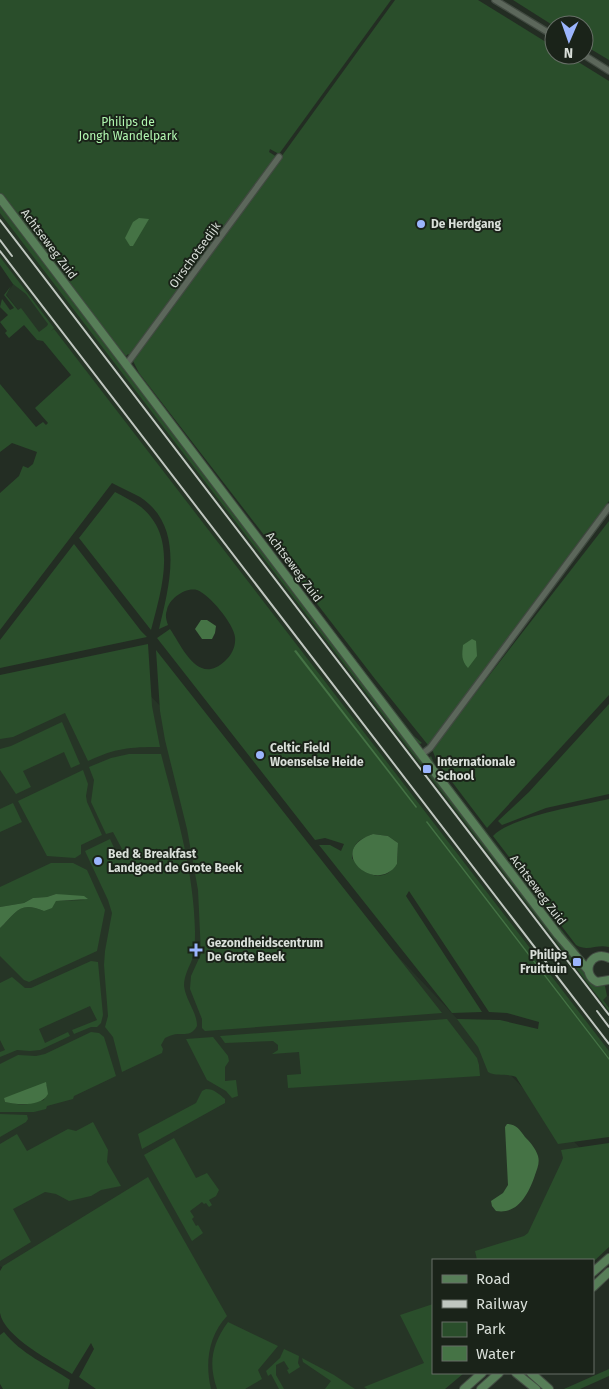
<svg xmlns="http://www.w3.org/2000/svg" width="609" height="1389" font-family="'Fira Sans',sans-serif">
<rect width="100%" height="100%" fill="#232d23"/>
<g fill="#263526">
<polygon points="0,206 564,949 603,994 609,996 609,1066 44,333 38,336 6,294 15,282 0,262"/>
<polygon points="125,669 600,1169 530,1260 433,1260 433,1373 399,1389 171,1389 0,1266 0,730"/>
</g>
<g fill="#2a4e2b" fill-rule="evenodd">
<polygon points="0,0 391,0 279,154 270,149 269,152 277,157 130,356 128,354 126,356 121,350 120,351 0,193"/>
<polygon points="395,0 478,0 554,47 554,55 567,55 609,81 609,501 428,745 375,679 139,373 133,361"/>
<polygon points="513,0 609,0 609,60 584,45 584,25 554,26"/>
<polygon points="0,204 422,761 426,768 428,768 573,957 572,958 600,985 605,986 607,996 603,1000 609,1008 609,1011 0,213"/>
<path d="M 0,257 L 54,328 L 51,331 L 54,329 L 609,1051 L 609,1137 L 558,1144 L 516,1077 C 507,1073 496,1077 488,1072 L 478,1047 L 457,1019 L 500,1020 L 538,1029 L 539,1022 L 507,1013 L 489,1012 L 409,891 L 406,896 L 482,1012 L 452,1013 L 319,845 L 330,845 L 341,851 L 344,844 L 325,838 L 315,840 L 157,638 L 170,629 C 183,648 198,686 225,661 C 232,655 236,646 235,637 C 234,624 209,594 197,590 C 185,587 169,599 167,610 C 165,615 166,619 168,625 L 159,629 C 169,587 186,527 140,497 C 131,492 121,488 112,483 L 0,630 L 0,493 L 19,476 L 23,466 L 28,468 L 33,464 L 37,452 L 12,443 L 0,452 L 0,384 L 36,427 L 43,422 L 46,425 L 48,423 L 35,408 L 71,375 L 43,341 L 37,340 L 24,325 L 9,338 L 5,333 L 7,331 L 0,322 L 8,315 L 0,307 L 2,299 L 10,310 L 14,308 L 4,295 L 11,286 L 6,295 L 18,310 L 21,308 L 39,332 L 47,326 L 48,324 L 26,294 L 13,284 L 0,265 ZM 373,834 L 388,836 L 398,843 L 397,864 C 394,867 391,871 388,873 C 374,881 359,869 352,858 C 353,842 359,840 373,834 Z"/>
<polygon points="131,365 414,736 422,743 420,744 415,740"/>
<path d="M 115,492 C 124,497 133,501 141,507 C 179,538 161,591 151,630 L 79,538 Z"/>
<polygon points="609,521 609,695 487,828 437,762 432,749"/>
<polygon points="74,544 141,631 147,637 0,668 0,640"/>
<path d="M 148,644 L 152,706 L 160,747 C 129,747 116,748 88,761 L 65,713 L 13,737 L 0,739 L 0,675 Z"/>
<polygon points="156,650 442,1013 205,1031 202,1028 202,1019 190,989 191,976 201,954 198,890 187,829 165,740 160,711"/>
<polygon points="609,704 609,794 546,808 502,825 498,821 529,792"/>
<polygon points="62,722 80,764 71,768 64,752 23,771 31,787 16,794 0,770 0,749 11,746"/>
<path d="M 129,754 L 161,754 C 176,812 194,871 195,931 C 195,939 195,949 193,957 C 189,968 184,975 184,986 C 186,1001 197,1012 197,1026 C 192,1035 187,1034 178,1034 C 174,1034 169,1036 165,1038 L 161,1045 L 163,1049 L 162,1053 L 122,1072 L 113,1037 L 105,1027 L 108,1016 L 104,965 L 105,951 L 112,913 L 108,900 L 85,851 L 110,839 L 116,852 L 122,849 L 113,832 L 106,834 L 91,802 L 94,780 L 89,767 L 111,758 Z"/>
<polygon points="431,756 434,763 567,937 580,952 570,945 429,758"/>
<polygon points="83,770 88,784 86,796 87,802 102,835 81,845 81,854 75,858 47,856 18,801"/>
<path d="M 609,799 L 609,947 C 596,944 588,952 576,945 L 493,836 C 510,817 582,805 609,799 Z"/>
<polygon points="13,803 22,822 0,832 0,809"/>
<path d="M 51,863 L 73,863 L 87,870 L 105,910 L 97,951 L 29,982 L 24,980 L 0,956 L 0,928 C 16,913 19,900 44,911 L 56,901 L 85,900 L 56,894 L 47,897 L 33,898 L 24,903 L 0,907 L 0,887 Z"/>
<polygon points="91,961 98,962 103,1015 101,1023 97,1027 91,1027 74,1034 72,1030 97,1020 90,1006 39,1029 45,1043 68,1032 70,1036 40,1050 30,1051 17,1050 0,1057 0,1052 5,1050 0,1040 0,983 12,977 25,988 31,988"/>
<polygon points="447,1019 477,1058 479,1065 480,1076 288,1088 287,1075 301,1074 299,1052 272,1054 278,1050 278,1045 273,1041 225,1043 220,1036"/>
<path d="M 91,1032 L 99,1033 L 104,1037 L 116,1076 L 74,1096 L 73,1099 L 47,1106 L 46,1109 L 34,1112 L 0,1112 L 0,1064 L 18,1055 L 36,1056 L 45,1054 ZM 47,1085 L 44,1100 L 23,1105 L 5,1102 L 4,1098 Z"/>
<polygon points="213,1037 228,1056 229,1061 225,1067 225,1081 236,1080 238,1096 232,1098 226,1091 207,1080 186,1039"/>
<path d="M 206,1089 C 214,1089 219,1094 225,1099 L 225,1103 L 142,1149 L 138,1134 L 196,1103 L 202,1091 Z"/>
<polygon points="0,1114 27,1115 28,1119 26,1122 0,1137"/>
<polygon points="93,1122 108,1150 107,1162 121,1186 101,1190 91,1196 69,1201 56,1194 45,1192 13,1209 31,1242 0,1261 0,1144 17,1134 27,1151 68,1129 76,1131"/>
<polygon points="174,1138 196,1178 207,1173 219,1190 216,1196 209,1200 212,1205 209,1207 206,1203 204,1204 202,1202 190,1211 194,1217 192,1219 196,1226 198,1225 203,1233 192,1241 144,1155"/>
<polygon points="609,1143 609,1247 593,1262 593,1260 477,1260 475,1251 524,1236 528,1233 561,1163 563,1158 561,1150"/>
<path d="M 148,1177 L 227,1316 C 208,1336 205,1364 211,1389 L 96,1389 L 79,1377 L 94,1349 L 91,1343 L 72,1374 C 53,1362 4,1337 0,1313 C 0,1300 0,1284 0,1271 L 3,1266 Z"/>
<polygon points="433,1304 433,1373 464,1373 445,1389 367,1389 364,1387 424,1363 400,1315"/>
<path d="M 228,1322 L 278,1346 L 258,1370 L 262,1379 L 245,1389 L 217,1389 C 208,1363 212,1344 228,1322 Z"/>
<path d="M 4,1332 C 21,1354 48,1365 70,1380 L 68,1389 L 3,1389 L 0,1384 L 0,1335 Z"/>
<polygon points="284,1349 299,1356 298,1363 300,1367 289,1374 287,1370 289,1369 284,1361 276,1365 276,1375 284,1389 279,1389 271,1374 268,1376 266,1371 280,1358"/>
<polygon points="302,1358 334,1375 355,1389 325,1389 331,1381 303,1362"/>
<polygon points="609,1369 609,1376 580,1389 564,1389"/>
</g>
<g fill="#457345">
<polygon points="139,218 149,219 133,246 130,246 125,238 133,222"/>
<polygon points="201,620 207,620 216,626 215,633 212,639 202,639 195,629"/>
<path d="M 472,639 L 476,641 L 477,656 L 468,668 C 461,660 462,655 463,645 Z"/>
<polygon points="296,650 404,790 417,807 416,808 294,651"/>
<polygon points="427,821 609,1058 609,1060 426,822"/>
<path d="M 373,834 L 388,836 L 398,843 L 397,864 C 377,896 323,851 373,834 Z"/>
<path d="M 56,894 L 84,896 L 88,899 L 56,901 L 52,908 L 44,911 C 19,900 16,913 0,928 L 0,907 L 24,903 L 33,898 L 47,897 Z"/>
<path d="M 46,1082 L 48,1094 C 41,1107 17,1105 5,1102 L 4,1098 Z"/>
<path d="M 507,1124 C 516,1124 520,1130 525,1137 C 530,1142 536,1149 538,1156 C 540,1163 537,1169 535,1175 C 529,1193 518,1215 496,1211 L 492,1206 L 491,1201 L 503,1193 L 508,1185 L 505,1127 Z"/>
</g>
<g fill="none" stroke-linecap="round" stroke-linejoin="round">
<g stroke="#414a41" stroke-width="8">
<g id="street">
<polyline points="495,0 554,36"/>
<polyline points="584,55 609,71"/>
<polyline points="126,365 279,157"/>
<polyline points="422,754 430,748 609,507"/>
</g>
</g>
<g stroke="#414a41" stroke-width="10">
<g id="secondary">
<polyline points="0,198 558,935 588,970"/>
<path d="M 609,958 C 591,949 580,973 597,982 L 609,980"/>
<polyline points="593,1272 609,1258"/>
<polyline points="593,1287 609,1272"/>
<polyline points="516,1373 536,1389"/>
<polyline points="531,1373 549,1389"/>
<polyline points="464,1389 482,1373"/>
<polyline points="481,1389 499,1373"/>
</g>
</g>
<use href="#street" stroke="#5c675b" stroke-width="5.5"/>
<use href="#secondary" stroke="#577e58" stroke-width="8"/>
<g stroke="#c0c7c0" stroke-width="2">
<polyline points="0,220 609,1015"/>
<polyline points="0,240 12,256"/>
<polyline points="0,251 609,1044"/>
<polyline points="597,1011 609,1027"/>
</g>
</g>
<g fill="#9bb5fd" stroke="#1a2319" stroke-width="2">
<circle cx="421" cy="224" r="5"/>
<circle cx="260" cy="755" r="5"/>
<rect x="422" y="764" width="10" height="10" rx="2.5"/>
<circle cx="98" cy="861" r="5"/>
<path d="M193.5 942.5h5v5h5v5h-5v5h-5v-5h-5v-5h5z"/>
<rect x="572" y="957" width="10" height="10" rx="2.5"/>
</g>
<g text-anchor="middle" stroke-width="4" stroke-linejoin="round" paint-order="stroke">
<g font-size="12" fill="#b1f7b0" stroke="#1a2319">
<text x="128" y="126">Philips de<tspan x="128" dy="14">Jongh Wandelpark</tspan></text>
</g>
<g font-size="12" font-weight="bold" fill="#d9dfd9" stroke="#1a2319" text-anchor="start">
<text x="431" y="228">De Herdgang</text>
<text x="270" y="752">Celtic Field<tspan x="270" dy="14">Woenselse Heide</tspan></text>
<text x="437" y="766">Internationale<tspan x="437" dy="14">School</tspan></text>
<text x="108" y="858">Bed &amp; Breakfast<tspan x="108" dy="14">Landgoed de Grote Beek</tspan></text>
<text x="207" y="947">Gezondheidscentrum<tspan x="207" dy="14">De Grote Beek</tspan></text>
<text x="567" y="959" text-anchor="end">Philips<tspan x="567" dy="14">Fruittuin</tspan></text>
</g>
<g font-size="12" fill="#d9dfd9" stroke="#1a2319">
<text transform="translate(49 244) rotate(53)" y="4">Achtseweg Zuid</text>
<text transform="translate(195 255) rotate(-54)" y="4">Oirschotsedijk</text>
<text transform="translate(294 567) rotate(53)" y="4">Achtseweg Zuid</text>
<text transform="translate(538 890) rotate(53)" y="4">Achtseweg Zuid</text>
</g>
</g>
<rect x="432" y="1259" width="162" height="115" fill="#1a2319" stroke="#666e66"/>
<rect x="442" y="1275" width="25" height="8" fill="#577e58" stroke="#666e66"/>
<text x="476" y="1284" font-size="15" fill="#d9dfd9">Road</text>
<rect x="442" y="1300" width="25" height="8" fill="#c0c7c0" stroke="#666e66"/>
<text x="476" y="1309" font-size="15" fill="#d9dfd9">Railway</text>
<rect x="442" y="1322" width="25" height="15" fill="#2a4e2b" stroke="#666e66"/>
<text x="476" y="1334" font-size="15" fill="#d9dfd9">Park</text>
<rect x="442" y="1346" width="25" height="15" fill="#457345" stroke="#666e66"/>
<text x="476" y="1359" font-size="15" fill="#d9dfd9">Water</text>
<g transform="translate(569 40) rotate(182)"><circle r="24" fill="#1a2319" stroke="#666e66"/>
<path d="M0-4L9 19L0 12L-9 19Z" fill="#9bb5fd"/>
<text y="-8" font-size="14" font-weight="bold" text-anchor="middle" fill="#d9dfd9">N</text>
</g>
</svg>
